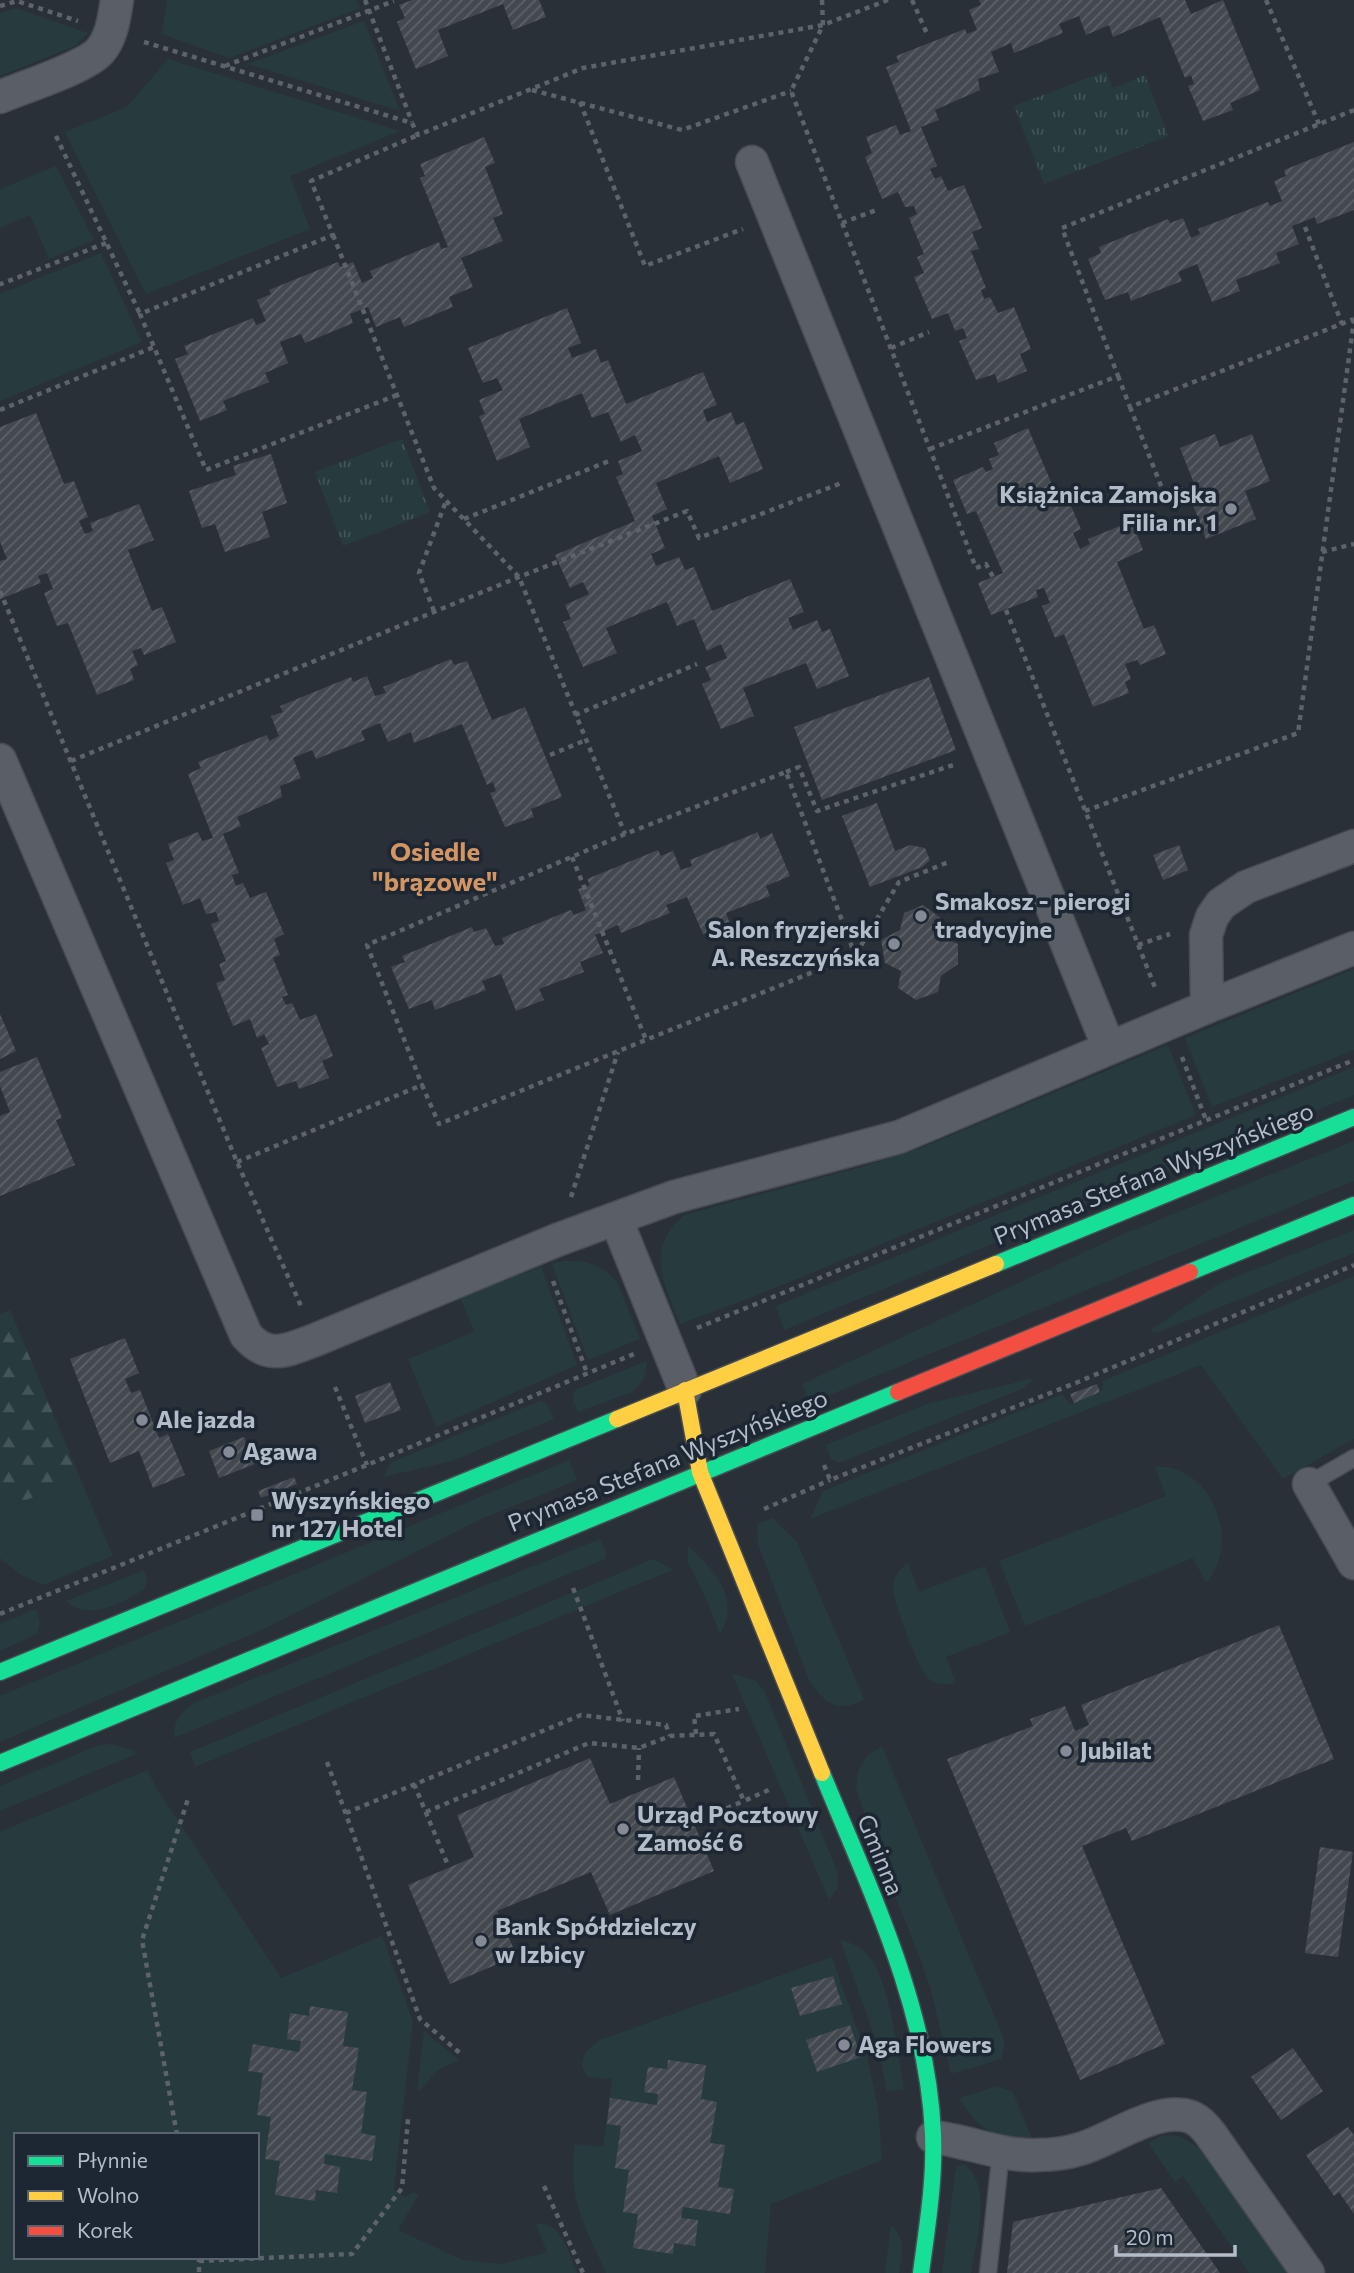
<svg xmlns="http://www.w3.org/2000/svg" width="1354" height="2273" font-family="Commissioner,sans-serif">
<defs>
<pattern id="forest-firs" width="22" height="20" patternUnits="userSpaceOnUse" patternTransform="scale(1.75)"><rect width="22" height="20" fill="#273a3e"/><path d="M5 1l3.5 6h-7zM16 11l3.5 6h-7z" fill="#445559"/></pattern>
<pattern id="park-tufts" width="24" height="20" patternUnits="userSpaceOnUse" patternTransform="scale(1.75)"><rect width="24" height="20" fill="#273a3e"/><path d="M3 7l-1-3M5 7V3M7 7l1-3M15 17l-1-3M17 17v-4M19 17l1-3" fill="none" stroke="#445559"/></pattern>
<pattern id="building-hatch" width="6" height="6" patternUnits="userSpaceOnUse" patternTransform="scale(1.75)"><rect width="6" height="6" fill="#444950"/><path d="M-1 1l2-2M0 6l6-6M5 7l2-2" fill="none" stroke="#5d6168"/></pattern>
</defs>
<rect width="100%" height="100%" fill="#2a3038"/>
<g fill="#273a3e" fill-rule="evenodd">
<polygon points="167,0 356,0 360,8 229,58 162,34"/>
<polygon points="16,8 88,33 75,46 0,76 0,13"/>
<polygon points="364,21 400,111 248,64"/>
<polygon points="168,59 400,131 290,176 310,229 146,294 65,132 127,107"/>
<polygon points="56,166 94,240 49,259 30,215 0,228 0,189"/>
<polygon points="101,253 142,342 0,401 0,294"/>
<polygon points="1354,969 1354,1050 1212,1107 1185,1038"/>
<path d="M 1168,1045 L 1196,1115 L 760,1294 L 680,1324 C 664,1282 644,1250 684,1215 L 861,1167 L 921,1148 Z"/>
<polygon points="1354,1067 1354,1095 784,1330 776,1306"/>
<polygon points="1354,1141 1354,1181 810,1403 802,1384 1121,1235"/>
<polygon points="1354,1230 1354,1253 1159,1332 1149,1331 1220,1283"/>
<path d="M 564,1261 C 587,1260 605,1265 618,1284 L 640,1339 L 588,1360 L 552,1264 Z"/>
<polygon points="541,1267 577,1365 436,1427 408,1359 474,1332 460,1297"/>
<polygon points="1354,1276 1354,1439 1283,1479 1201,1365 810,1519 823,1491 1062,1394 1070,1404 1074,1403 1102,1391 1103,1381"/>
<polygon points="647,1361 644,1379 632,1392 578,1412 573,1400 575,1390"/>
<polygon points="1034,1378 1024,1388 839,1463 831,1459 826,1445 927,1404"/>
<polygon points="540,1401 546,1403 554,1419 452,1461 383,1477 392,1462"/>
<polygon points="569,1460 577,1480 479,1520 262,1630 0,1742 0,1696"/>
<path d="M 1155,1467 C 1212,1463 1242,1543 1206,1583 L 1193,1558 L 1025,1626 L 999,1561 L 1166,1496 Z"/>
<polygon points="80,1478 113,1556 43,1585 21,1575 0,1558 0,1511"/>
<path d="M 772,1518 L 797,1542 L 864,1699 C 838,1715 823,1702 809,1680 L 758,1544 L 757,1524 Z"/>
<path d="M 600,1539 L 606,1553 L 605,1559 L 174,1738 C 173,1721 181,1712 194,1703 Z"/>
<path d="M 688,1546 C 714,1570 742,1599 720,1634 L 706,1598 L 688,1562 Z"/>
<polygon points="653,1559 673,1570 195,1767 190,1752"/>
<path d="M 908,1563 L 919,1592 L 985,1566 L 1010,1632 L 946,1657 L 956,1683 C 947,1685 937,1685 929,1679 C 919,1671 892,1599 893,1586 C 894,1576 900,1568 908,1563 Z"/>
<path d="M 144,1570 L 147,1580 L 144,1589 C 124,1603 86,1622 66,1601 Z"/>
<polygon points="36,1609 40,1623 37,1634 0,1651 0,1624"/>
<polygon points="732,1674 755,1680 765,1692 838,1874 837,1889 829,1900"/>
<polygon points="110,1744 133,1750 136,1754 0,1811 0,1786 99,1745"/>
<polygon points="882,1746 1005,2042 1001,2059 951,2074 931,1991 922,1963 872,1838 856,1788 858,1772 867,1756"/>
<path d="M 148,1770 L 154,1784 L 281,1978 L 382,1936 L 413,2021 L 394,2189 L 405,2197 L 412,2193 L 419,2194 L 398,2230 L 463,2260 L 502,2264 L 547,2252 L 536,2224 C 563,2221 568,2253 577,2273 L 0,2273 L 0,1832 ZM 16,2135 L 257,2135 L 257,2257 L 16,2257 Z"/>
<path d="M 840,1940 C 853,1943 865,1949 872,1960 C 890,1988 898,2055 904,2089 L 887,2091 L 877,2043 Z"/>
<path d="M 832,1957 L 867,2057 L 878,2107 L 882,2160 L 771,2204 L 765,2273 L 606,2273 C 584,2223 567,2200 575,2144 L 603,2147 L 612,2079 L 588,2077 C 575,2062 586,2049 600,2040 Z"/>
<polygon points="424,2031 459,2060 438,2070 420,2090 417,2090"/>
<path d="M 997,2086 L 1013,2092 L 1032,2139 C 994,2141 979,2129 959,2098 Z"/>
<polygon points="1163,2135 1180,2136 1205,2152 1288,2273 1249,2273 1183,2176 1175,2182 1148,2143"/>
<path d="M 964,2164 C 994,2187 976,2240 971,2273 L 942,2273 L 955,2173 L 957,2166 Z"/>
<path d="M 891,2225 C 906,2239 902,2255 899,2273 L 885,2273 Z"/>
</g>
<polygon fill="url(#forest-firs)" points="10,1310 80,1478 0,1511 0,1314"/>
<g fill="url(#park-tufts)">
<polygon points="1106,71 1113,88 1145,75 1168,136 1044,184 1014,106"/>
<polygon points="402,439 430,512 343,546 315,472"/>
</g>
<g fill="url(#building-hatch)">
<polygon points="412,0 539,0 546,17 513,30 503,4 438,30 448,56 416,69 397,22 405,18 399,5"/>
<polygon points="979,0 1185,0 1191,14 1223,0 1260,90 1230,103 1233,110 1203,121 1188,86 1194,84 1191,75 1185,78 1160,17 1113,37 1109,25 1086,35 1079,16 1059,24 1063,33 1014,53 1011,43 991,52 999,72 978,79 980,90 935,110 939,120 921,127 937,166 930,169 935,179 941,176 948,191 964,185 982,228 972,232 979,249 971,251 986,288 981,290 984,299 990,297 998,313 1014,307 1031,349 1020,354 1027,371 998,383 995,374 976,380 959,341 967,338 963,328 955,331 948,313 932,319 914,277 924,273 917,257 924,254 909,218 917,214 914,206 905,207 898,192 882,199 865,157 872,153 866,137 896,125 900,135 911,131 886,67 899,62 896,56 965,29 967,34 977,30 969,10 981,5"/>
<polygon points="484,137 495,163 485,167 503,214 493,218 503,241 461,258 473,287 449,297 453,307 404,327 400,317 376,327 368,307 350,314 353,323 305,343 301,334 280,342 288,363 265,373 269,382 223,401 227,410 200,421 175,359 188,354 184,346 253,318 256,325 266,321 257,300 271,294 269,290 338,262 340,267 353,262 362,283 373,278 370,271 439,242 441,249 448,247 420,178 425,176 420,164"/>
<polygon points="1354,142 1354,210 1317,224 1315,217 1292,226 1299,244 1276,253 1280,263 1236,280 1240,291 1212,302 1197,264 1178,272 1182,281 1131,301 1128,292 1105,300 1088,259 1101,253 1099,247 1168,219 1170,223 1183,218 1191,238 1200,234 1198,229 1268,202 1270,206 1282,201 1274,181 1286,176 1284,170"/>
<polygon points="567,308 581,343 568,348 572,358 596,349 601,363 608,360 626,404 703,372 717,405 703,410 707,422 731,412 736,425 744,422 763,469 730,483 719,456 656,483 667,509 652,516 665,548 651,554 656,566 679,557 685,570 694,567 712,611 790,579 804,612 788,618 793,630 817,620 822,632 830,629 849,676 817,689 806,663 743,688 754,716 721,729 702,684 711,680 705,667 727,658 721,644 707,651 694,619 677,626 667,602 606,628 617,653 583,667 563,622 571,619 565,605 589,594 583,582 570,588 555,555 635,521 616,477 623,474 618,461 642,451 635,435 621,442 608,412 592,418 582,393 519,419 530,447 497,461 479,416 485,414 479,400 503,390 497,378 483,383 468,348"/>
<polygon points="36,413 64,484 74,481 88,517 79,521 85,534 93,531 90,523 139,504 154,540 128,550 152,611 162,607 176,642 144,655 141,648 132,651 138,665 130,669 134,680 97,695 68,623 57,626 44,593 53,589 47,573 38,576 41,583 0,599 0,561 7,559 0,542 0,427"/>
<polygon points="1028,428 1059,501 1068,499 1081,529 1073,533 1080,549 1090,544 1088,539 1132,521 1143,550 1117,562 1144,629 1154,625 1166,654 1140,665 1137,660 1125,664 1131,679 1125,682 1129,693 1093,707 1064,634 1055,638 1042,606 1050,603 1044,588 1036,590 1038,597 991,615 978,583 1003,573 976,511 967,514 953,480 983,467 986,472 993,469 989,459 999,455 994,443"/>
<polygon points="1215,434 1220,447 1252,434 1270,481 1245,491 1256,519 1206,539 1189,494 1197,491 1180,448"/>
<polygon points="271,454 287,503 262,512 270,537 225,552 215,524 202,528 189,491 236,475 233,466"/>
<polygon points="451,659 454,665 467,661 492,720 525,707 562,797 531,809 534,817 505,827 490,793 496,791 493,782 487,785 462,724 414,743 411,732 388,742 380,723 361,731 365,740 316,759 312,750 293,758 301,778 280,786 282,797 237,817 241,826 223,834 239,873 232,875 236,886 243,883 250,898 266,892 284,934 274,939 280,955 273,958 288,995 282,997 286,1005 292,1003 300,1020 316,1014 333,1056 322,1061 329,1078 299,1089 296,1081 277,1087 261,1048 269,1044 264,1034 257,1038 250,1019 233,1026 216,983 225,980 219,964 226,961 211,924 219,921 216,912 206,914 200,898 183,905 166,863 174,860 168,844 198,832 202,841 213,838 188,774 201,768 198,762 267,735 269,741 279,736 271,716 283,712 280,706 351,677 353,682 367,676 375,696 386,693 383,687"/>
<polygon points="929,677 956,750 822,800 794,727"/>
<polygon points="877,803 895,851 910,845 925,848 930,860 922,867 870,887 842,816"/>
<polygon points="758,832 760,839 772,833 790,876 766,886 770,896 726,913 730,924 703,934 687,897 666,905 670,913 621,933 618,925 595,935 603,953 580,962 584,972 539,989 544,1000 516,1011 501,974 482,981 486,990 435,1010 432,1000 409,1009 391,967 405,962 402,956 472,927 474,932 486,928 495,946 504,944 502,938 571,910 574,915 586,910 578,889 590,885 587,879 658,850 661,856 673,851 681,870 692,866 690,860"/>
<polygon points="1179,845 1188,870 1163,880 1153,855"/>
<polygon points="923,905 942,919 942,936 958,944 958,964 941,976 938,992 916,1000 898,988 901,971 885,963 881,940 900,930 904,913"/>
<polygon points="0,1014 16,1051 0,1059"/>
<polygon points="37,1057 62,1118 56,1120 75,1165 0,1196 0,1116 10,1112 0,1086 0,1072"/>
<polygon points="125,1338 139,1373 125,1379 131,1393 140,1390 159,1438 168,1434 185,1475 153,1488 139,1451 110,1463 70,1359"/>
<polygon points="390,1382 401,1410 365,1423 355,1396"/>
<polygon points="1097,1384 1100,1392 1074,1403 1070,1394"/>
<polygon points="244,1437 255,1464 219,1478 209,1451"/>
<polygon points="294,1477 297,1484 261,1498 258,1491"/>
<polygon points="1279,1625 1334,1759 1132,1841 1126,1828 1082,1846 1165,2044 1080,2080 947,1759 1033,1726 1030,1719 1065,1706 1075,1731 1089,1725 1081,1705"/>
<polygon points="590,1758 610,1804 674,1777 714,1871 610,1915 591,1872 497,1911 517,1956 450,1984 408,1885 474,1857 457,1815"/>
<polygon points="1320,1847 1353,1852 1338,1957 1305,1953"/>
<polygon points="833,1976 842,2004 800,2016 791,1988"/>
<polygon points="310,2006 348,2012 343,2046 359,2048 352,2090 367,2092 361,2133 376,2136 372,2161 325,2154 324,2164 340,2167 337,2193 316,2190 315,2201 275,2195 280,2161 265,2159 271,2117 257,2115 263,2073 248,2071 253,2044 299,2052 301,2041 287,2039 290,2013 309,2016"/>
<polygon points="850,2025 861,2057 817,2072 806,2040"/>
<polygon points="1293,2048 1323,2091 1281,2120 1251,2077"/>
<polygon points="668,2060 706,2065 701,2099 717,2102 710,2143 725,2145 718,2187 734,2189 730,2214 683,2207 681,2218 698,2220 695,2246 674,2243 673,2254 633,2248 638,2214 623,2212 629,2170 615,2168 621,2126 607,2124 610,2098 657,2105 658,2094 644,2092 648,2067 667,2069"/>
<polygon points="1348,2127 1354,2135 1354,2214 1339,2192 1334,2196 1306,2155"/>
<polygon points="1161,2188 1220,2273 1007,2273 1013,2222"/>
</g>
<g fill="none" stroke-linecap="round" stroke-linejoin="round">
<g stroke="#484c53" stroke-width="19">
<g id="lane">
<polyline points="1309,1484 1354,1458"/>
<polyline points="988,2273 1001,2151"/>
</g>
</g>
<g stroke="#484c53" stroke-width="35">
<g id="street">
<path d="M 0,97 C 23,87 85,68 100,51 C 112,37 114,18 117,0"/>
<polyline points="752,162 1109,1048"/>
<path d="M 0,760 L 246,1335 C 268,1361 288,1350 315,1340 L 557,1240 L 674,1197 L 899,1137 L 1207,1007 L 1354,948"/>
<polyline points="1207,1007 1206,935 1212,917 1221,904 1246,887 1354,846"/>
<polyline points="616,1219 685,1390"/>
<polyline points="1309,1484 1354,1563"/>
<path d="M 933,2137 C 968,2141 1003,2157 1038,2155 C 1052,2155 1067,2153 1080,2149 C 1112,2140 1157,2105 1191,2117 C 1201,2121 1208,2130 1214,2139 L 1308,2273"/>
</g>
</g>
<g stroke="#484c53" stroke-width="19">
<g id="fast">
<polyline points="996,1264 1354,1117"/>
<polyline points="1190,1272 1354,1205"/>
<polyline points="0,1672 617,1419"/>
<polyline points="0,1763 898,1392"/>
<path d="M 822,1773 C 869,1888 928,2008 933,2134 C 935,2181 927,2227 921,2273"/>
</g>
</g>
<g stroke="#484c53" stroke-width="19">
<g id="slow">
<polyline points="685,1390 700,1472 822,1773"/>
<polyline points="617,1419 996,1264"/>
</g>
</g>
<g stroke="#484c53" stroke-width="19">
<polyline id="jam" points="898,1392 1190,1272"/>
</g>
<g stroke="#5d636a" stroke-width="4.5" stroke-dasharray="5 5" stroke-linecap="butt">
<polyline points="365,0 412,122"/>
<polyline points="822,0 823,25 791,91 976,568 986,564 993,577"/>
<polyline points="912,0 928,36"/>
<polyline points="1266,0 1319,124"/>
<polyline points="0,6 17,1 78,21"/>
<polyline points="144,42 412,123 418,135 583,68 823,25 888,0"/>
<polyline points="225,66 394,1"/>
<polyline points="532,90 682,130 791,91"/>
<polyline points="580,102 645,266 743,229"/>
<polyline points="56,136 140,314"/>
<polyline points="842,223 879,209"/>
<polyline points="1305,227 1342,324"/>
<polyline points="333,235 434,488 519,577 625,834"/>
<polyline points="0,282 1,284 106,243"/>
<polyline points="891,348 929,332"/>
<polyline points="1118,376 1130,407 1354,319"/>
<polyline points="397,395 206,470 140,314 333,235 311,181 418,135"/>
<polyline points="1130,407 1165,496 1186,488"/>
<polyline points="0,410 154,347"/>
<polyline points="930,449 1118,376 1062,228 1354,110"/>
<polyline points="464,519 609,461"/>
<polyline points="1322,552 1354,544"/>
<polyline points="0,591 237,1162 301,1306"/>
<polyline points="1006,610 1156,990"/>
<polyline points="434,611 419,573 446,501"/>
<polyline points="575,715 697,664"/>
<polyline points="550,755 586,740"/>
<polyline points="71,761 519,577 687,511 699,538 844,482"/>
<polyline points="786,772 799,767 817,811 956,764"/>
<polyline points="1085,811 1298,733 1354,320"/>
<polyline points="572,857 646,1040"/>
<polyline points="1138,945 1170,934"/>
<polyline points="856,954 899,882 951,861"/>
<polyline points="1182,1057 1206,1120"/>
<polyline points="237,1162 422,1085 439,1124 855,955 786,772 625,834 367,945 422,1085"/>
<polyline points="571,1197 618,1052"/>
<polyline points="553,1281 587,1373"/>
<polyline points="697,1328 1354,1060"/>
<polyline points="335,1387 367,1465"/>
<polyline points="824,1465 830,1480 1078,1382 1354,1265"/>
<polyline points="764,1509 830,1480"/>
<polyline points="573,1588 623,1721"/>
<polyline points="0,1614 367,1465 634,1354"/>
<polyline points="696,1734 694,1716 739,1709"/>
<polyline points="327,1762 420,2019 461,2054"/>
<polyline points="638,1780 639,1748"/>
<polyline points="414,1784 447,1863"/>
<polyline points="426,1812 589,1743 639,1748 670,1736 714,1734 744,1801 773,1788"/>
<polyline points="346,1813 581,1715 666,1725 670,1736"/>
<polyline points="699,1820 744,1801"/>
<polyline points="177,2135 142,1940 188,1799"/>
<polyline points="544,2186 583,2273"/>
<polyline points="199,2257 199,2273"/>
<polyline points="199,2261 352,2254 402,2188 408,2119"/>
</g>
<use href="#lane" stroke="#5a5e66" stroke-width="16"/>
<use href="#street" stroke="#5a5e66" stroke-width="32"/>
<use href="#fast" stroke="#16e098" stroke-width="16"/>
<use href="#slow" stroke="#ffcf43" stroke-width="16"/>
<use href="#jam" stroke="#f24e42" stroke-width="16"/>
</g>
<g fill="#848b96" stroke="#1d2633" stroke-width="2.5">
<circle cx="1231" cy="509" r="7"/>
<circle cx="921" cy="916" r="7"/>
<circle cx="894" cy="944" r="7"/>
<circle cx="142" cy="1420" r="7"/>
<circle cx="229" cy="1452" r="7"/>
<rect x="250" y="1508" width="14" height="14" rx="3.5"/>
<circle cx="1066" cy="1751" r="7"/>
<circle cx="623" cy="1829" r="7"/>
<circle cx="481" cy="1941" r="7"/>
<circle cx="844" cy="2045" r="7"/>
</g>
<g text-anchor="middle" stroke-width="7" stroke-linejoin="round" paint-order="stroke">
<g font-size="24" font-weight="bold" fill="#b4bcc9" stroke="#1d2633" text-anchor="start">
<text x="1217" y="503" text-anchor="end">Książnica Zamojska<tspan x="1217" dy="28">Filia nr. 1</tspan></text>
<text x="935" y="910">Smakosz - pierogi<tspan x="935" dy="28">tradycyjne</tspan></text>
<text x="880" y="938" text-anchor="end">Salon fryzjerski<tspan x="880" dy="28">A. Reszczyńska</tspan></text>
<text x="156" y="1428">Ale jazda</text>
<text x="243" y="1460">Agawa</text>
<text x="271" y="1509">Wyszyńskiego<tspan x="271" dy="28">nr 127 Hotel</tspan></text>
<text x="1080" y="1759">Jubilat</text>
<text x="637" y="1823">Urząd Pocztowy<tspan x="637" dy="28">Zamość 6</tspan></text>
<text x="495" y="1935">Bank Spółdzielczy<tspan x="495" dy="28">w Izbicy</tspan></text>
<text x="858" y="2053">Aga Flowers</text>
</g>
<g font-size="24" fill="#b4bcc9" stroke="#1d2633">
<text transform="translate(1154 1174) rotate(-22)" y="8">Prymasa Stefana Wyszyńskiego</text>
<text transform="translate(668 1461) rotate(-22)" y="8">Prymasa Stefana Wyszyńskiego</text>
<text transform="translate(880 1855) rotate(68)" y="8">Gminna</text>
</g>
<g font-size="26" font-weight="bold" fill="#d59563" stroke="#1d2633">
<text x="435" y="861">Osiedle<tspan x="435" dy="30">"brązowe"</tspan></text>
</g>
</g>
<rect x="14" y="2133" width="245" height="126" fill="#1d2633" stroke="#59626f" stroke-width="2"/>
<rect x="28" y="2156" width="35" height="10" fill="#16e098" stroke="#59626f" stroke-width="2"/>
<text x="77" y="2168" font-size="21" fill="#b4bcc9">Płynnie</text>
<rect x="28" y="2191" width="35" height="10" fill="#ffcf43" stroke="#59626f" stroke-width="2"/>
<text x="77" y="2203" font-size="21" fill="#b4bcc9">Wolno</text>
<rect x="28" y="2226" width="35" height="10" fill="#f24e42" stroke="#59626f" stroke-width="2"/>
<text x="77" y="2238" font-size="21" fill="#b4bcc9">Korek</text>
<path d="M1116 2245v10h119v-10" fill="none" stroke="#b4bcc9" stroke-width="3.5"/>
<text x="1126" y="2245" font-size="21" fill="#b4bcc9" stroke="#1d2633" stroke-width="5" paint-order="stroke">20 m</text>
</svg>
